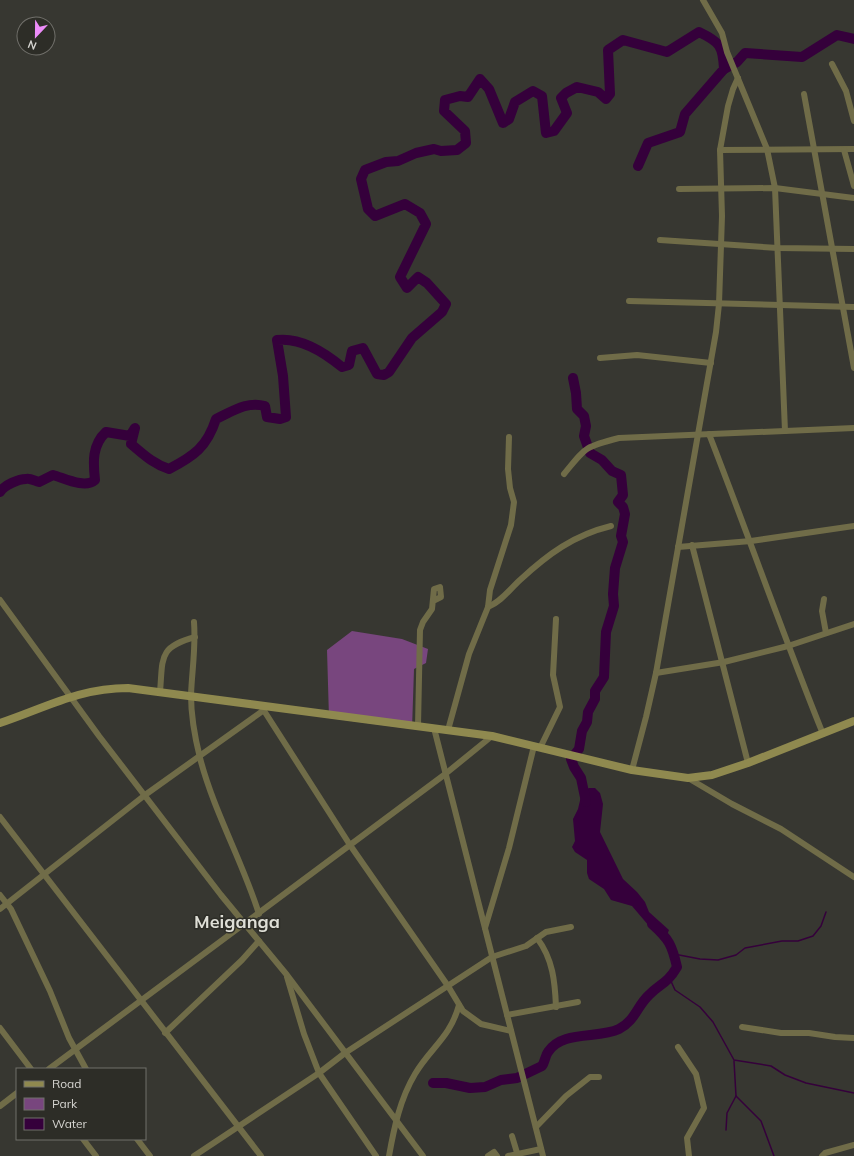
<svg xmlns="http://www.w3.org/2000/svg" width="854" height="1156" font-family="Mulish,sans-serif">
<rect width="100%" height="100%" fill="#373731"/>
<polygon fill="#78467e" points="352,631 402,639 428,649 426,663 414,669 412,729 329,718 327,650"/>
<polygon fill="#35003b" points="589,788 595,788 600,793 603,804 600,832 623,879 637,892 645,902 649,912 669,930 667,935 649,926 632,906 611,900 604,889 589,879 587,873 587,860 575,852 572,847 575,841 573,819 578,809 582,792"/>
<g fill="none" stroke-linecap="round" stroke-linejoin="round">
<g stroke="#35003b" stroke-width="1.5">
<polyline points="674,954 700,959 718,960 736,955 745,948 782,941 798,941 813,936 821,926 826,912"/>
<polyline points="670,979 675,990 700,1007 713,1022 734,1060 771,1066 785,1075 806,1083 854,1093"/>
<polyline points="734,1061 736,1096 761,1121 774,1156"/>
<polyline points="726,1130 727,1113 736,1096"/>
</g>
<g stroke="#35003b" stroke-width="10">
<polyline points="724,69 737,62 745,53 802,57 837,35 854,39"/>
<polyline points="573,378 576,393 577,409 584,416 586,426 584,436 590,453 602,460 612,471 621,475 623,495 618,502 623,507 625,514 621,536 623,542 615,568 613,594 614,606 606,632 604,677 595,691 595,699 588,712 587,722 582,731 579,749 571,759 574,767 581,778 586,802"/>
<path d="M 0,492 C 4,485 19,479 26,479 C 30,478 35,481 39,482 L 53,475 C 64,478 85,489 95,480 C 93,462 92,445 106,432 L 130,436 L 135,428 L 131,444 C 143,454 153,464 169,469 C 194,456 207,447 216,419 C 233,411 247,401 265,406 L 267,417 L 280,419 L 286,417 L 283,376 L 277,340 C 301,337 324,352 342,367 L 349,365 L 352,351 L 363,348 L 377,374 L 384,375 L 389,372 L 412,338 L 442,312 L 446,304 L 427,283 L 418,277 L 407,288 L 400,277 L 426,224 L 420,213 L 405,204 L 375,216 L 368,209 L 361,179 L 365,170 L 386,162 L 398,161 L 416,153 L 434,149 L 441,151 L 457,150 L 466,143 L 465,131 L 444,111 L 445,100 L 460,96 L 468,97 L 480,79 L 489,89 L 503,123 L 509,119 L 515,102 L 533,91 L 542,96 L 546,133 L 554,131 L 567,113 L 561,98 L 566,93 L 577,87 L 598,92 L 606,99 L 610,94 L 608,50 L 623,40 L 667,52 L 699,32 C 720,42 723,46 724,69 L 685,114 L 680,132 L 648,143 L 638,166"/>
<path d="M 433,1083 L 446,1083 L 470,1088 L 485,1087 L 501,1080 L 517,1078 L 542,1066 C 545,1062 545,1056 548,1052 C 562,1030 598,1039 619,1029 C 635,1021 637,1006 649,995 C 661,983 667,984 677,967 C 672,945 669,939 652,924"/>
</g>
<g stroke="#706c48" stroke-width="6">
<polyline points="703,0 722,33 727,52 767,149 775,188 785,431"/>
<polyline points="832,64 846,91 854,121"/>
<polyline points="804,94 854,368"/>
<polyline points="720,150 854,149"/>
<polyline points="844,150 854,186"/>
<polyline points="679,189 775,188 854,198"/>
<polyline points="660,240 778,248 854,249"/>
<polyline points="629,301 854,307"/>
<polyline points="600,358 637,355 711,363"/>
<path d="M 709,434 C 748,534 783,635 823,734"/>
<path d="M 564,474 C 586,447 584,447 619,438 L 854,428"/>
<polyline points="692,545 748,763"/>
<polyline points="678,547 751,541 854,526"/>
<polyline points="824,599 822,611 826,633"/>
<polyline points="0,600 99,736 221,895 287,975 423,1156"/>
<path d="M 488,607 C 501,602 510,589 520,580 C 548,554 574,535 611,526"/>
<path d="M 194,622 C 196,647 192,670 191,695 C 191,715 195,738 200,758 C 214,812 242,860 259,914"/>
<polyline points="656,673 724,662 788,646 854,624"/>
<path d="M 160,692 C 163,658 158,647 195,637"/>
<polyline points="261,706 350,845 448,986 463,1011 481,1024 511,1031"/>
<polyline points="418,726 420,630 423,622 432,609 434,589 440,587 441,597 433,601"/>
<polyline points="434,728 543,1156"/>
<polyline points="448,730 469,654 488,607 490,590 511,525 514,502 510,488 508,469 509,437"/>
<polyline points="540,748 560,707 553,675 556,619"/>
<polyline points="632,770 646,717 656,673 716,332 719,304 722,216 720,150 728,106 733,89 738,78"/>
<polyline points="688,778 732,804 781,829 854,877"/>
<polyline points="0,817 261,1156"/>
<polyline points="0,895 11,909 50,991 69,1038 86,1069"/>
<polyline points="0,909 145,795 264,710"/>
<polyline points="485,928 509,848 534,746"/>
<path d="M 537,938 C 553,959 555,982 556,1007"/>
<polyline points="287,977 304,1034 319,1073 376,1156"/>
<polyline points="507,1015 578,1002"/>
<polyline points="742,1027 781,1033 809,1033 835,1037 854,1038"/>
<polyline points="0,1028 31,1069"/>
<polyline points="165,1033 242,960 259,941"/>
<polyline points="678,1047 696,1074 704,1108 687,1138 689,1156"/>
<polyline points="49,1069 444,775 492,736"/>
<polyline points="0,1106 17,1093"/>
<polyline points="536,1127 566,1096 590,1077 599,1077"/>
<polyline points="512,1136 518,1156"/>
<polyline points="83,1139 96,1156"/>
<polyline points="137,1139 150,1156"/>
<polyline points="194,1156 319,1073 345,1053 492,957 526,946 546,932 571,927"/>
<path d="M 389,1156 C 394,1128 400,1099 415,1074 C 431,1047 450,1038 459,1005"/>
<polyline points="488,1156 494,1152 497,1156"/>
<polyline points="508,1156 541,1149"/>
<polyline points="822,1156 825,1153 854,1145"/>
</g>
<path stroke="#8f894f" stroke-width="8" d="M 0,723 C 45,708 79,688 128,688 L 492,736 L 632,770 L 688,778 L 712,775 L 748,763 L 854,721"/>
</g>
<g text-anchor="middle" stroke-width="3" stroke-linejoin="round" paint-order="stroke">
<g font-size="18" font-weight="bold" fill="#deded6" stroke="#2d2d27">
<text x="237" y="928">Meiganga</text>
</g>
</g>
<rect x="16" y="1068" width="130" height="72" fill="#2d2d27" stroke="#71706b"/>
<rect x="24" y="1081" width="20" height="6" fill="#8f894f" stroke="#71706b"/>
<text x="52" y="1088" font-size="12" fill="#d6d5d1">Road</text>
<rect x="24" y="1098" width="20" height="12" fill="#78467e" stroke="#71706b"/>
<text x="52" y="1108" font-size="12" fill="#d6d5d1">Park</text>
<rect x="24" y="1118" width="20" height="12" fill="#35003b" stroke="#71706b"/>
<text x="52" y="1128" font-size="12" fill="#d6d5d1">Water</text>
<g transform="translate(36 36) rotate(202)"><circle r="19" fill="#2d2d27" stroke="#71706b"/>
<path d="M0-3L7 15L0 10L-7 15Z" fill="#ed8cf9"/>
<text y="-6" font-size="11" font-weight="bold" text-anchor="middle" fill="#d6d5d1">N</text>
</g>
</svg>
